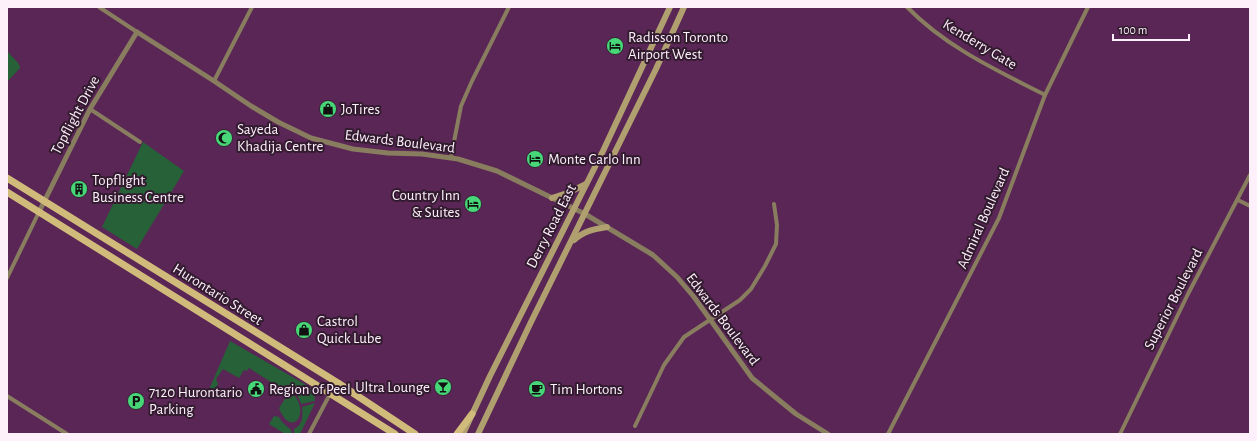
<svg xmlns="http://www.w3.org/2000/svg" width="1257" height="441" font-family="'Alegreya Sans',sans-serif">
<rect width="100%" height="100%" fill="#5a2655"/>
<g fill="#266138">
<polygon points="7,51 19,64 20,68 7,82"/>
<polygon points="143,142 184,171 137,249 102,227"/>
<path d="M 230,341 L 308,386 C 313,390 315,394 315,401 L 301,404 C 299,397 295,392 289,388 L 287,392 L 283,390 L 249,368 L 247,371 L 244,370 L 239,378 L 223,369 L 216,379 L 218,384 L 213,392 L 208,392 Z"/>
<path d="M 290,391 C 313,410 292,441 279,408 Z"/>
<path d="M 315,403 L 300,434 L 294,434 L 294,429 C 303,425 303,416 302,407 Z"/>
<polygon points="274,416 279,417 282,422 291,430 292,434 285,434 269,424"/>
</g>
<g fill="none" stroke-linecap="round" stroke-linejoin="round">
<g stroke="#887d5f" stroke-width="4">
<polyline points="99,7 137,32"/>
<path d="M 907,7 C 946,47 996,70 1045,95"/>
<polyline points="214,81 252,7"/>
<polyline points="90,109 140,142"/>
<polyline points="451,157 461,106 472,81 509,7"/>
<polyline points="1238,200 1250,206"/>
<polyline points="7,278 39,212"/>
<polyline points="7,396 67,434"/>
<polyline points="635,426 664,365 684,337 740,300 751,289 765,266 776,244 777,225 774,204"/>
<polyline points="309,434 330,394 338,383"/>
<polyline points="888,434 999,218 1045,95 1088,7"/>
<polyline points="1120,434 1188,294 1250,175"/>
</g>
<polyline stroke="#887d5f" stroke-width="5" points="39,212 90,109 137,32 214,81 251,106 278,122 311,138 353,149 388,153 422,154 458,159 497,171 585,214 653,255 677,277 694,297 752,378 796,414 828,434"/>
<g stroke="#b1a06f" stroke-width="6">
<polyline points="552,198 570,192 586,184"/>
<path d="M 574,240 C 584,231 594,229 607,227"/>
<polyline points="463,434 490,376 603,151 670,7"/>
<polyline points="478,434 531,322 656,69 684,7"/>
</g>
<g stroke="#d1bb7b" stroke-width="7">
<polyline points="7,178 338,383 415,434"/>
<polyline points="7,192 395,434"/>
<polyline points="457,434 472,414"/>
</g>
</g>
<defs>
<g id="hotel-disc" transform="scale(0.9)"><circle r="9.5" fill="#48d778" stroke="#321b2f"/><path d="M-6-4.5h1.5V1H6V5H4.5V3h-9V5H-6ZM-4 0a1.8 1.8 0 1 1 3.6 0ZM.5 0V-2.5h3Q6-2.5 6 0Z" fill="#111"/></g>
<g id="shop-disc" transform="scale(0.9)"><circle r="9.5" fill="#48d778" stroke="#321b2f"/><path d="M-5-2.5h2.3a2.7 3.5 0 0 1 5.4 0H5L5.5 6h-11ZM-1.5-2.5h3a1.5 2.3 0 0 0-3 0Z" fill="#111"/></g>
<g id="mosque-disc" transform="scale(0.9)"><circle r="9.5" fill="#48d778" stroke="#321b2f"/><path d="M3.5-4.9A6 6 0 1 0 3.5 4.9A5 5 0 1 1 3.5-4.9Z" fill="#111"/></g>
<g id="building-disc" transform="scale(0.9)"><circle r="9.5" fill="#48d778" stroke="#321b2f"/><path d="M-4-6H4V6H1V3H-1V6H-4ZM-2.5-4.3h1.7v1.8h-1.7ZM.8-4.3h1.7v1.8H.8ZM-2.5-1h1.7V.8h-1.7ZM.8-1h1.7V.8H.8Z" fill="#111"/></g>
<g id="bar-disc" transform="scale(0.9)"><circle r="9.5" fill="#48d778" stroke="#321b2f"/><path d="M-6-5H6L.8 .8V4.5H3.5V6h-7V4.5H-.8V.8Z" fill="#111"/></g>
<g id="civic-disc" transform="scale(0.9)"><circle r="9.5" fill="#48d778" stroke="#321b2f"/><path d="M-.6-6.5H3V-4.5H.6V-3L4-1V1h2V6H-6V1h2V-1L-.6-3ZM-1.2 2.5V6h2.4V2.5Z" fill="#111"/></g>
<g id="cafe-disc" transform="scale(0.9)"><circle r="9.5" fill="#48d778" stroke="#321b2f"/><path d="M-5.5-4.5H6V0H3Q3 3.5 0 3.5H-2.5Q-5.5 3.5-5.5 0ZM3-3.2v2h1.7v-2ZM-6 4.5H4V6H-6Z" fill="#111"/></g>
<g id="parking-disc" transform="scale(0.9)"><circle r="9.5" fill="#48d778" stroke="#321b2f"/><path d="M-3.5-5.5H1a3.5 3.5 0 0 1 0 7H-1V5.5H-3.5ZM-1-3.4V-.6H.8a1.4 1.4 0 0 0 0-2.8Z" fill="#111"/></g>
</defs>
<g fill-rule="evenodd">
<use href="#hotel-disc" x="615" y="46"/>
<use href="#shop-disc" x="328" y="109"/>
<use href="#mosque-disc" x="224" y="138"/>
<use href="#hotel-disc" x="535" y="159"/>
<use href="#building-disc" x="79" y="189"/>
<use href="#hotel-disc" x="473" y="204"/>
<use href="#shop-disc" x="304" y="330"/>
<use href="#bar-disc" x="443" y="387"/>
<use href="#civic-disc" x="256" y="389"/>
<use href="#cafe-disc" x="537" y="389"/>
<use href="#parking-disc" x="136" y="401"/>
</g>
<g text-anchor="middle" stroke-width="4" stroke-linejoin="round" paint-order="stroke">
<g font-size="15" fill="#fdf0fb" stroke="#321b2f" text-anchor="start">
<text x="628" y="42">Radisson Toronto<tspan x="628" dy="17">Airport West</tspan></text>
<text x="341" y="114">JoTires</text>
<text x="237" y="134">Sayeda<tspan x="237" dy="17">Khadija Centre</tspan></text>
<text x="548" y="164">Monte Carlo Inn</text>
<text x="92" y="185">Topflight<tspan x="92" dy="17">Business Centre</tspan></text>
<text x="460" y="200" text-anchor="end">Country Inn<tspan x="460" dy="17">&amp; Suites</tspan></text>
<text x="317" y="326">Castrol<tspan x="317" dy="17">Quick Lube</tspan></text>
<text x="430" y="392" text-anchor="end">Ultra Lounge</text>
<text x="269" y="394">Region of Peel</text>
<text x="550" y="394">Tim Hortons</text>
<text x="149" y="397">7120 Hurontario<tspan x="149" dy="17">Parking</tspan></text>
</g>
<g font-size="15" fill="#fdf0fb" stroke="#321b2f">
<text transform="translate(980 44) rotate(31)" y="5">Kenderry Gate</text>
<text transform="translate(75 115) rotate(-62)" y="5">Topflight Drive</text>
<text transform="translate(400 141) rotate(7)" y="5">Edwards Boulevard</text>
<text transform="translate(983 218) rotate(-66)" y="5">Admiral Boulevard</text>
<text transform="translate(551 226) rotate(-63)" y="5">Derry Road East</text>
<text transform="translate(218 294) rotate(32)" y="5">Hurontario Street</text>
<text transform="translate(1173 299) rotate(-63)" y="5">Superior Boulevard</text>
<text transform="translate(723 319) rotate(53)" y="5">Edwards Boulevard</text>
</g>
</g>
<rect width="1257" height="441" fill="none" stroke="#fdf0fb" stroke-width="16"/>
<path d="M1113 34v6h76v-6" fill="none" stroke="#fdf0fb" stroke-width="2"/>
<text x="1119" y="34" font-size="12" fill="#fdf0fb" stroke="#321b2f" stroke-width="3" paint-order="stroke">100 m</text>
</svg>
